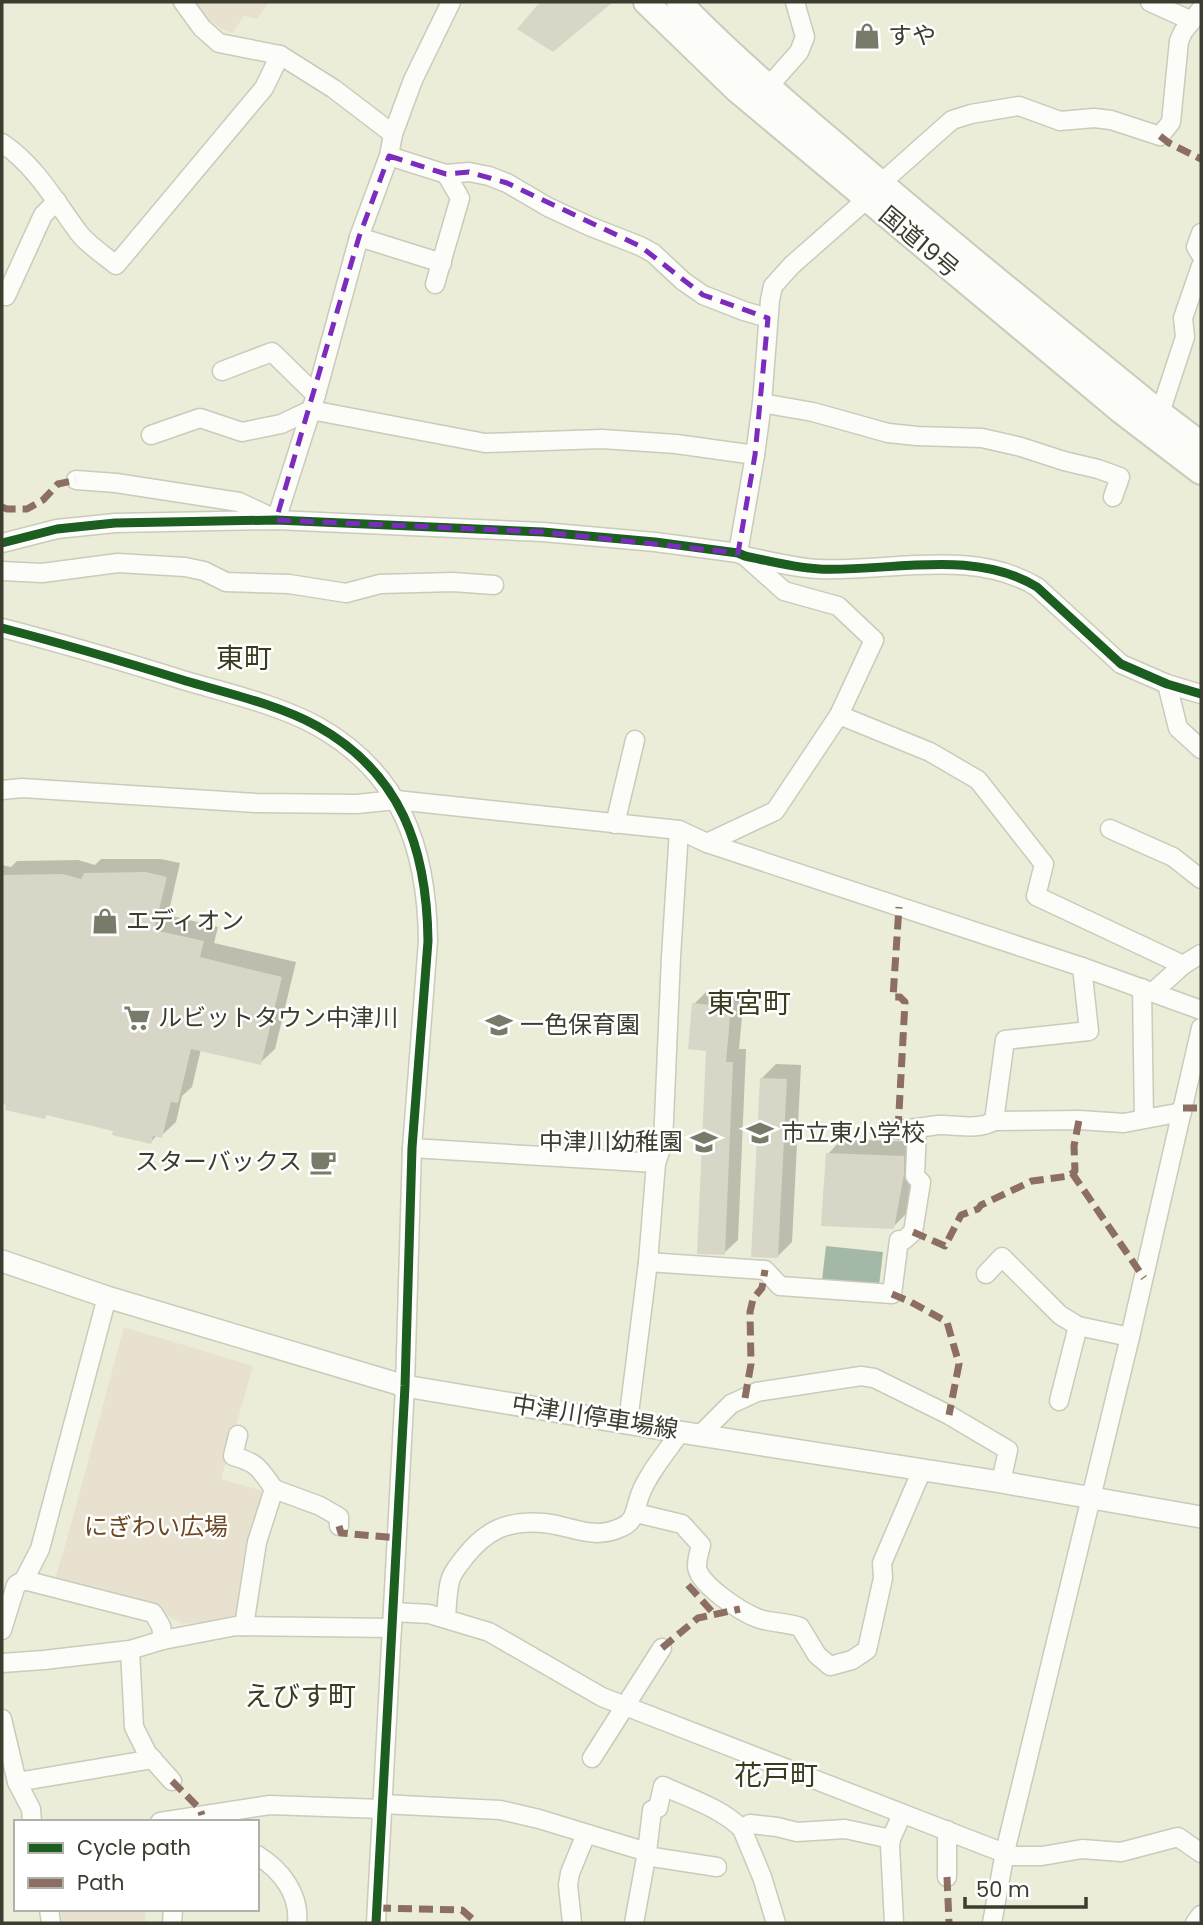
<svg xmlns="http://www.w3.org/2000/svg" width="1203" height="1925" font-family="Poppins,'Noto Sans JP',sans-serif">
<rect width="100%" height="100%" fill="#ebedd9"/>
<g fill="#e9e1cf">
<path d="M 194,2 L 269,2 L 257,19 L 244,16 L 233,33 C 215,28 205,16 194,2 Z"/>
<polygon points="124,1327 253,1366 221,1479 267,1492 241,1618 183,1624 157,1610 54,1583 70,1528"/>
<polygon points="61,1909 144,1909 146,1923 62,1923"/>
</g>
<polygon fill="#a4b8a7" points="826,1246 883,1252 879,1286 822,1280"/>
<g fill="#0003">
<polygon points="101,859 161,859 180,863 168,915 218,927 214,943 296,962 275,1049 260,1063 201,1049 192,1087 182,1096 176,1122 161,1136 157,1135 151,1142 115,1130 48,1114 44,1117 2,1102 2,865 11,867 17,861 78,860 95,865"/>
<polygon points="708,990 744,994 739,1049 746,1049 738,1240 724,1253 708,1049 694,1004"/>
<polygon points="776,1064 801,1065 792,1242 777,1257 761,1079"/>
<polygon points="842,1139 918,1142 908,1212 893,1227 828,1154"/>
</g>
<g fill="#d8d6c7">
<polygon points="540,2 613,2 553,52 517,29"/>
<polygon points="146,872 167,877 154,930 204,941 200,957 282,977 261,1065 191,1049 178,1103 171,1102 162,1138 153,1136 151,1144 112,1135 113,1131 46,1115 45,1119 5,1110 6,1105 2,1104 2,875 63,874 81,879 84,873"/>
<polygon points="692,1003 731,1007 726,1062 733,1062 725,1255 697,1254 706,1051 688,1049"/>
<polygon points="760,1078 787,1079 778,1258 751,1257"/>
<polygon points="826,1153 904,1156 904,1174 894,1229 821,1226"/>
</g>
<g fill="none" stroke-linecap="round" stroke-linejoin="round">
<g stroke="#c9cbbb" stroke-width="21">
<g id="minor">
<polyline points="183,2 202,28 219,43 280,55 334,89 393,134"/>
<polyline points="1150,2 1192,21"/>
<polyline points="768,87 799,52 805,37 795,2"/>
<path d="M 2,143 C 36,166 55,201 79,233 C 88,245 104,255 116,265 L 264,88 L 280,55"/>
<polyline points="389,156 446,174 469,172 489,176 507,183 548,207 589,226 640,246 653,253 683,281 703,295 744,311 768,318"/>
<polyline points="1201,233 1196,247 1201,255"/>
<polyline points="359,237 442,263"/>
<polyline points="435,284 460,198 446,174"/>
<polyline points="6,296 43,215 57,201"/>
<polyline points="222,371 272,352 316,395"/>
<polyline points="762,403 813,412 888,433 917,436 982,438 1021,447 1064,461 1098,469 1120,477 1113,497"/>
<polyline points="1160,413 1185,337 1183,318 1201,266"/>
<polyline points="151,435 200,418 242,432 281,424 311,410 485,443 602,439 676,444 755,455"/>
<polyline points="76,480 116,483 239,502 273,518"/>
<polyline points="276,520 316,395 359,237 389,156 393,134 413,80 451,2"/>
<path d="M 2,543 L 57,529 L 115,523 L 276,520 L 543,532 L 655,542 L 738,553 L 745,556 C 769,561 795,568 819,569 C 890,572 973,548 1037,587 L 1121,664 L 1167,684 L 1201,694"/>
<polyline points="738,553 755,455 762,403 770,300 773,286 792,265 867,199 880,184 952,120 971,114 1019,106 1060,121 1094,118 1111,120 1160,136 1171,122 1179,41 1183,32 1201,9"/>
<polyline points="2,571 42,573 118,563 185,567 204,571 226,582 289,584 346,593 380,584 453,582 494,585"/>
<path d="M 2,628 C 64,644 125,662 186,681 C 227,693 279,705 317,726 C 401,773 427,848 428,941 L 412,1148 L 405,1386 L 376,1923"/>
<polyline points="1167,684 1178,728 1201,749"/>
<polyline points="839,715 930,752 978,780 1044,864 1036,896 1183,965 1153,992"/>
<polyline points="2,790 22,788 256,803 357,804 396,800 679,830 707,843 1082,967 1201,1010"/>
<polyline points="615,824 635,740"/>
<polyline points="1110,829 1173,857 1201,879"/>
<polyline points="707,843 775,811 839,715 874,640 838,606 784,591 745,556"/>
<polyline points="1183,965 1201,954"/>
<polyline points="1142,988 1144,1119"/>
<polyline points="994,1121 1005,1040 1089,1031 1082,967"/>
<path d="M 898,1130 C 911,1129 924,1127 938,1125 C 956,1124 977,1131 994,1121 L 1079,1120 L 1124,1123 L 1182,1112"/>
<polyline points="412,1148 656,1163"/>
<polyline points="648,1262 765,1270 780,1286 892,1294 899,1240 904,1240 913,1232 921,1182 915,1176 917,1129"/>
<polyline points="986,1274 1002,1257 1060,1315 1078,1326 1130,1337"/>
<polyline points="1059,1401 1078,1326"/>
<polyline points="628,1422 648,1262 656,1163 663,1143 671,957 679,830"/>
<polyline points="701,1434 731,1404 757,1392 861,1376 874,1378 949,1415 1008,1450 1001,1482"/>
<path d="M 238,1435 L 233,1456 C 258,1463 259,1468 274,1489 L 257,1542 L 244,1626"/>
<polyline points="274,1489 320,1506 339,1517 339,1526"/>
<path d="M 636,1513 L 682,1524 L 701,1545 C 699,1552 697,1560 697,1566 C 697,1584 742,1612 757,1618 C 770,1623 786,1622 800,1627 L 817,1655 L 830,1666 L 852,1660 L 867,1650 L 883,1578 L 882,1563 L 922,1470"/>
<polyline points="24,1580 153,1613 161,1626 163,1640"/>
<polyline points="393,1612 429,1614 489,1632 602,1697 1012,1856 1042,1856 1082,1849 1121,1852 1178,1837 1201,1853"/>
<path d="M 446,1618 C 447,1606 447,1592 450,1581 C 452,1572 459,1565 464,1558 C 486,1530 507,1520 544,1523 C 573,1526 593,1541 622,1527 C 636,1521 635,1508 640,1495 C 648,1473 667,1452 680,1432"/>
<polyline points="2,1630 16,1585 24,1580 40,1549 107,1297"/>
<polyline points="130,1650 134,1727 147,1753 172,1781"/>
<polyline points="2,1663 44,1660 130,1650 163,1640 236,1626 392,1628"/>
<polyline points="2,1719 17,1782 31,1809 32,1822"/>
<polyline points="592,1758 662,1648"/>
<polyline points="17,1782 153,1759"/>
<polyline points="382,1804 500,1810 539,1819 647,1852 634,1923"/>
<polyline points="160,1822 270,1805 382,1809"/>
<polyline points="742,1829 750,1824 777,1827 797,1832 845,1829 891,1839 902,1814"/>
<polyline points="947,1830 947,1877"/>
<polyline points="891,1839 890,1846 894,1923"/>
<path d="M 647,1852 L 652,1810 L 658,1808 L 663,1786 C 689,1798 721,1808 742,1829 L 762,1877 L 776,1923"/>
<path d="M 257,1855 C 281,1870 300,1894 297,1923"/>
<polyline points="646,1856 717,1867"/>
<polyline points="49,1909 51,1923"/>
<polyline points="172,1923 173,1909"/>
<polyline points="572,1923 568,1885 570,1873 586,1834"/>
<polyline points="992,1923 1005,1852 1130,1337 1201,1028"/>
<polyline points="1195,1923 1201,1915"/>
</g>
</g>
<g stroke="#c9cbbb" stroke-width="24">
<polyline id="major" points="2,1261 107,1297 405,1386 680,1432 1001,1482 1201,1517"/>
</g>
<g stroke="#c9cbbb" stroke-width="28">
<g id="highway">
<polyline points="646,2 737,90 1121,411 1201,472"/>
<path d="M 679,2 C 728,53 782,99 836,145 C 942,237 1051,324 1160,413 L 1201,444"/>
</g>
</g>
<use href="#minor" stroke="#fcfcf9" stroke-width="18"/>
<use href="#major" stroke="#fcfcf9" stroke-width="21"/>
<use href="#highway" stroke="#fcfcf9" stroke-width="24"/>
<g stroke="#8d6e63" stroke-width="7" stroke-dasharray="14 7" stroke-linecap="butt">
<polyline points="1160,136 1169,143 1201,159"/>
<polyline points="2,507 7,509 27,509 43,500 58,484 76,480"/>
<polyline points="1183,1108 1201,1108"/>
<polyline points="898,1130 905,1002 900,997 893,997 899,907"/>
<polyline points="1072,1173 1144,1278"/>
<polyline points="913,1232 945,1246 961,1215 978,1209 981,1205 1032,1181 1069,1176 1075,1171 1074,1146 1079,1120"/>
<polyline points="892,1294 911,1302 947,1322 959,1364 949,1415"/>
<polyline points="745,1398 751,1364 750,1312 753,1299 762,1288 765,1270"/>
<polyline points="339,1526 341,1533 397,1538"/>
<polyline points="688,1585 715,1615"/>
<polyline points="662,1648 698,1618 740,1609"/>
<polyline points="172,1781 200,1809 202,1815"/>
<polyline points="947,1877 949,1923"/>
<polyline points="377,1908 462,1910 477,1923"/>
</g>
<g stroke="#fff" stroke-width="13">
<g id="cycleway">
<path d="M 2,543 L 57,529 L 115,523 L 276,520 L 543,532 L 655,542 L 738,553 L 745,556 C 769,561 795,568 819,569 C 890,572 973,548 1037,587 L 1121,664 L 1167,684 L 1201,694"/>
<path d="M 2,628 C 64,644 125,662 186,681 C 227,693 279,705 317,726 C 401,773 427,848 428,941 L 412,1148 L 405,1386 L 376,1923"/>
</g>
</g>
<use href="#cycleway" stroke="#1b5e20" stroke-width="9"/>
</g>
<path fill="none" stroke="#7b2cbf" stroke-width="5" stroke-dasharray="14 9" stroke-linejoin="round" d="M 389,156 L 446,174 L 469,172 L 507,183 L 640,246 L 703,295 L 768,318 L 755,455 L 738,553 L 543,532 L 276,520 L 359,237 Z"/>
<defs>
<g id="shop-bare" transform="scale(2.1)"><path d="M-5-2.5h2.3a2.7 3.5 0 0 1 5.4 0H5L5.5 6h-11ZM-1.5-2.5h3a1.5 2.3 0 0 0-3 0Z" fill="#797b6a" stroke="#fff" stroke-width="2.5" paint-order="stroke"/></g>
<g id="supermarket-bare" transform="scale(2.1)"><path d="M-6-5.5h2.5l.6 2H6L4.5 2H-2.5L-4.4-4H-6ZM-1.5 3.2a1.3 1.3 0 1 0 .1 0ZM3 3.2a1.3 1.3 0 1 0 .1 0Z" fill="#797b6a" stroke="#fff" stroke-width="2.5" paint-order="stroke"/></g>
<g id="school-bare" transform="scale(2.1)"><path d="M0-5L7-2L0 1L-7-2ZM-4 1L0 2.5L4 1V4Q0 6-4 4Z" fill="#797b6a" stroke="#fff" stroke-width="2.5" paint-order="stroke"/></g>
<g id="cafe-bare" transform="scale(2.1)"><path d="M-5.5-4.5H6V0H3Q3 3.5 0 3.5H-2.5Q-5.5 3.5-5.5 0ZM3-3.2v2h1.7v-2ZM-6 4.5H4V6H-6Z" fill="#797b6a" stroke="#fff" stroke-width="2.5" paint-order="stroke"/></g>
</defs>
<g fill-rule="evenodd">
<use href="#shop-bare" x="867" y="36"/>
<use href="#shop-bare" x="105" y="921"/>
<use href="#supermarket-bare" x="137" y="1018"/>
<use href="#school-bare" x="499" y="1025"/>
<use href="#school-bare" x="760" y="1133"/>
<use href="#school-bare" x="704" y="1142"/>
<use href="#cafe-bare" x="323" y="1162"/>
</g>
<g text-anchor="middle" stroke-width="5" stroke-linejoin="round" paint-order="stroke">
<g font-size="24" fill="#3c3d2e" stroke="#fff" text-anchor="start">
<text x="888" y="44">すや</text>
<text x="126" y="929">エディオン</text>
<text x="158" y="1026">ルビットタウン中津川</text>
<text x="520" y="1033">一色保育園</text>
<text x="781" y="1141">市立東小学校</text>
<text x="683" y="1150" text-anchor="end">中津川幼稚園</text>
<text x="302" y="1170" text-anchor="end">スターバックス</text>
</g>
<g font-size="24" fill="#3c3d2e" stroke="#fff">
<text transform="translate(919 242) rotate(40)" y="8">国道19号</text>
<text transform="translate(595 1417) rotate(9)" y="8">中津川停車場線</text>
</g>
<g font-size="24" fill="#6d4825" stroke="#fff">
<text x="156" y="1535">にぎわい広場</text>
</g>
<g font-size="28" fill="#3b3c1e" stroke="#fff">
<text x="244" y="668">東町</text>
<text x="749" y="1013">東宮町</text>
<text x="300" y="1706">えびす町</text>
<text x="776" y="1785">花戸町</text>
</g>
</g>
<rect width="1203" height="1925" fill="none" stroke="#3c3d2e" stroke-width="7"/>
<rect x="14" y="1820" width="245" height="91" fill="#ffffff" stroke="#b1b1ab" stroke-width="2"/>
<rect x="28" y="1843" width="35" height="10" fill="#1b5e20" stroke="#b1b1ab" stroke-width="2"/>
<text x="77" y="1855" font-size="21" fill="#3c3d2e">Cycle path</text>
<rect x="28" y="1878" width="35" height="10" fill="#8d6e63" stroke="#b1b1ab" stroke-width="2"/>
<text x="77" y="1890" font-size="21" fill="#3c3d2e">Path</text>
<path d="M965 1897v10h121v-10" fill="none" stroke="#3c3d2e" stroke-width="3.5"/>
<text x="976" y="1897" font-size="21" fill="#3c3d2e" stroke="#ffffff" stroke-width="5" paint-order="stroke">50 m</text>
</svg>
